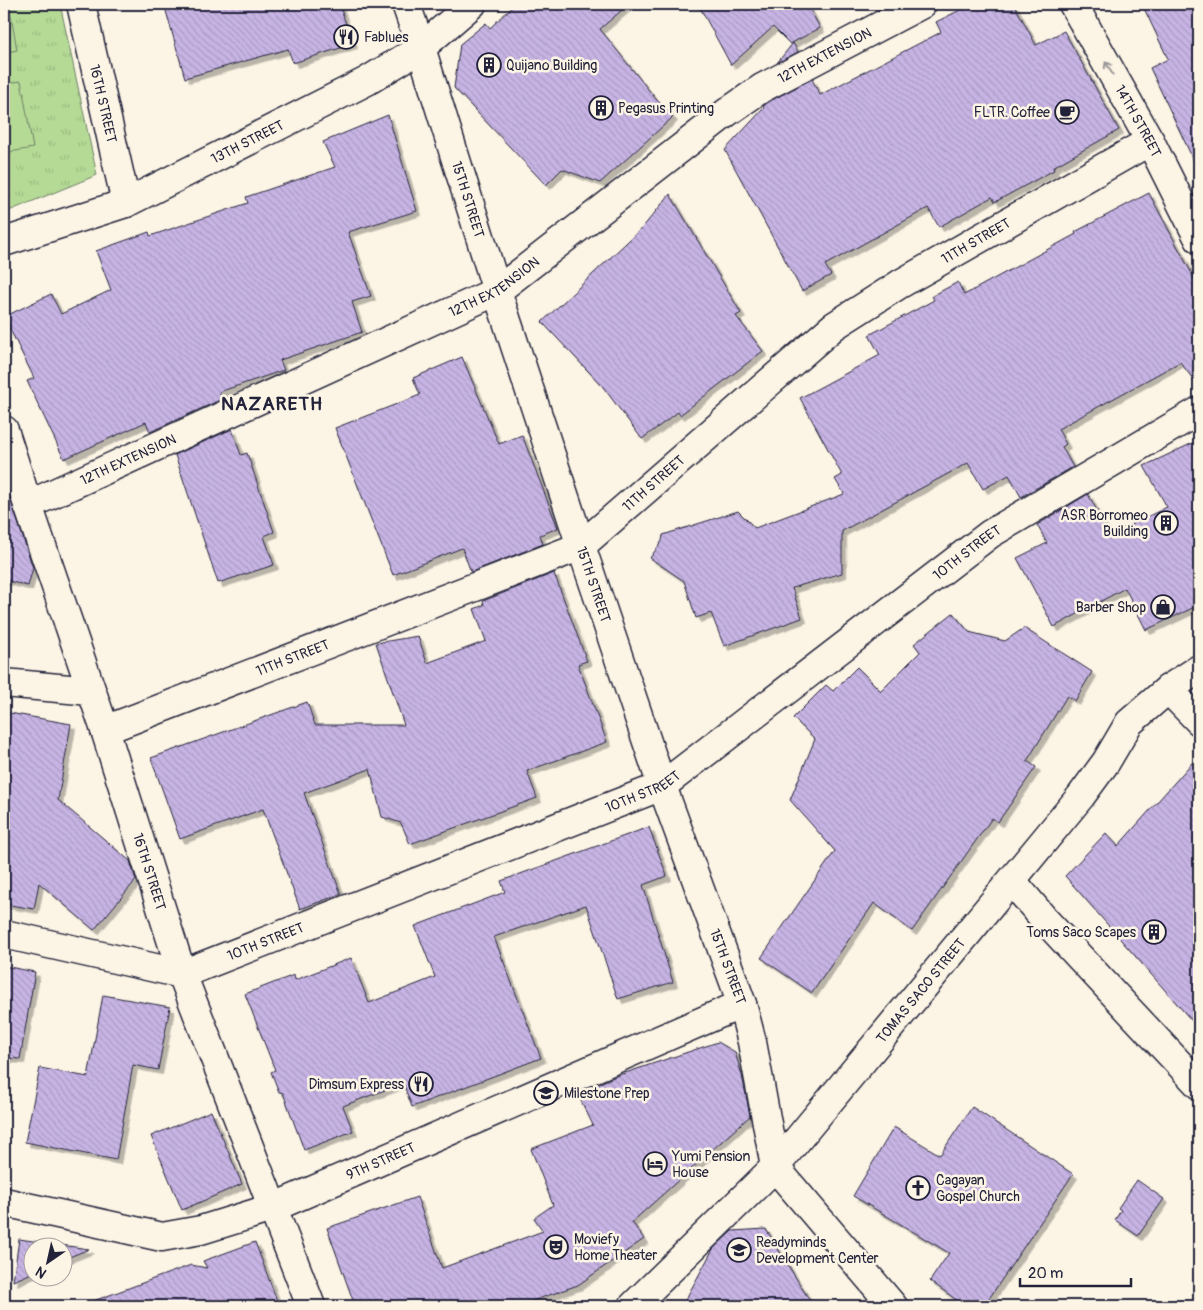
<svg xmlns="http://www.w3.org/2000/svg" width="1203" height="1310" font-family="Pangolin,sans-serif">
<defs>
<pattern id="park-tufts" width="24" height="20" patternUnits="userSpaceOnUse" patternTransform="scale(1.25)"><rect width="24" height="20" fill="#b5da95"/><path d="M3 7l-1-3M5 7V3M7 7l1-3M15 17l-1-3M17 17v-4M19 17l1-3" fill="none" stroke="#9bbb81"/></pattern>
<pattern id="building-back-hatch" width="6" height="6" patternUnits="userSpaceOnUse" patternTransform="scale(1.25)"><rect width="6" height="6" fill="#c7b4e4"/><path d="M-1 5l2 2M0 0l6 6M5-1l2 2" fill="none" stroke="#ab9ac4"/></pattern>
<filter id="shadow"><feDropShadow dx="4.5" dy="4.5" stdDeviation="0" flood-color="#0004"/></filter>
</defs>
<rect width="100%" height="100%" fill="#fcf5e5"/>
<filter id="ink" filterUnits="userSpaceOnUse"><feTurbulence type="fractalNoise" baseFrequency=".02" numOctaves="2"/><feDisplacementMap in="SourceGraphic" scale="10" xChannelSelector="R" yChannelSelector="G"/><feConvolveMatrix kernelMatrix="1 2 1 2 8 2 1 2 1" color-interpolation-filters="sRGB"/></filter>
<g filter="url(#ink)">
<polygon fill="url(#park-tufts)" stroke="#6c7e68" points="4,4 60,4 97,175 4,213"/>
<g fill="#b5da95" stroke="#6c7e68">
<polygon points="4,4 9,4 17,50 4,53"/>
<polygon points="21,81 33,148 4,153 4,84"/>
</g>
<g fill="url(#building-back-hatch)" stroke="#22223b" filter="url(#shadow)">
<polygon points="164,4 339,4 353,44 293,63 288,49 185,78"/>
<polygon points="515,4 629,4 600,29 656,99 673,117 600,183 562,169 546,185 454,88 460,44 486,23 490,28"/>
<polygon points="698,4 807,4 820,28 790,44 773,27 731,65"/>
<polygon points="972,4 1014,4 1036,45 1064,31 1119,130 1053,167 1054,170 995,202 992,197 939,227 928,208 825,265 831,275 802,291 725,150 764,108 763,106 770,101 812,79 820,95 941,32 936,22"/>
<polygon points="1142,4 1199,4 1199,172 1150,68 1168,59"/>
<polygon points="793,43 798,52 777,63"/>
<polygon points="388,115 417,211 348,232 371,296 352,302 362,332 280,360 284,370 219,392 222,399 150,432 146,422 64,459 27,381 34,378 4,317 51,294 61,314 111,290 96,251 149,232 150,236 248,203 246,197 335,167 323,142"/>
<polygon points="1149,193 1199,287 1199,387 1180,362 1058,429 1066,444 1062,447 1073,467 1021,497 1009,475 983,489 968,463 842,531 842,573 792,588 802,618 724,646 711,613 696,618 684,581 650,558 662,541 663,535 738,511 755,528 844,494 835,479 842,475 800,398 880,355 869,335 934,300 932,296 958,282 964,295 1076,234 1075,232"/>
<polygon points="670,194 741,313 736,316 763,351 680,415 678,412 642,439 603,387 542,322 643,227"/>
<polygon points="462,357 499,444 522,435 558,528 540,535 543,544 471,572 462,548 393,575 335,428 420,395 413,378"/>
<polygon points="232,429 241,455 247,453 274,532 264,536 274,565 218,583 175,455"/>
<polygon points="1199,440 1199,605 1146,630 1125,588 1054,627 1017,558 1047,543 1037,525 1088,494 1110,535 1167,507 1144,466"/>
<polygon points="4,480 33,568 28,586 4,580"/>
<polygon points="554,573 587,661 578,664 607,742 527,771 537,798 410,844 401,823 382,817 370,769 304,793 341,894 300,909 263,809 180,839 151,758 307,702 315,725 404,725 376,643 418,636 427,663 486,641 474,609 484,605 483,601"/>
<polygon points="953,613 969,632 1005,641 1024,628 1092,672 1075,701 1067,696 1027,761 1036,767 998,822 992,818 912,931 874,903 812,993 761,958 835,851 790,800 815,739 793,718 826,685 833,691 857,667 881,691 920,652 914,644"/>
<polygon points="4,712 71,724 58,800 130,861 136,880 94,930 39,883 34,909 4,904"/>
<polygon points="1199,755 1199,1029 1065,876 1106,833 1118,846"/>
<polygon points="649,827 667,876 643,885 673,982 618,999 586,905 494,937 541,1058 412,1107 403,1083 343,1106 353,1131 304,1150 283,1093 279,1092 271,1072 275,1070 245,994 294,975 295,980 351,958 369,1003 435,977 415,926 505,892 501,881"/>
<polygon points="4,966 35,972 20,1059 4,1058"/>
<polygon points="103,995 170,1007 158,1070 133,1065 116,1160 25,1142 40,1068 88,1077"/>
<polygon points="718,1042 735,1052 742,1075 750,1116 632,1222 644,1239 578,1285 518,1306 355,1306 327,1228 417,1197 442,1268 543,1231 534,1218 553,1205 531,1149 593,1125 577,1093 616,1076"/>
<polygon points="972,1107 1073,1174 984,1306 965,1306 930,1281 949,1253 853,1196 894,1127 940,1155"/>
<polygon points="211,1111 242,1184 182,1210 151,1136"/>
<polygon points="1137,1180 1164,1199 1138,1236 1115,1220 1121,1210 1118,1208"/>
<polygon points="766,1229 813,1306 682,1306 713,1249 732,1231"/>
<polygon points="19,1239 89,1249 62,1260 62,1248 32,1248 32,1273 13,1281"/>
<polygon points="255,1242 279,1306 89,1306 88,1303 191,1265 207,1268 203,1261"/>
</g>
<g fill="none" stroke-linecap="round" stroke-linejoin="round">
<g stroke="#22223b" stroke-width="31">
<g id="minor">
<path id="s1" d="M 81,4 L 126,203"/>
<path id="s2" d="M 406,4 L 421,48 L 497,291 L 581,546 L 662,786 L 742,1004 L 752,1042 L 775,1167 L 633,1306"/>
<path id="s3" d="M 1073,4 L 1150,141 L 1199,239"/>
<path id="s4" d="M 4,242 L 126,203 L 367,81 L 421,48 L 472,4"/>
<path id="s5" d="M 4,430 L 28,505 L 105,730 L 182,974 L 311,1306"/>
<path id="s6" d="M 28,505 L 497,291 L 726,113 L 762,88 L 922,4"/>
<polyline points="4,683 91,691"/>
<polyline points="1168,689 1199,721"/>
<path id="s7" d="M 105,730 L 581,546 L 834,326 L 900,284 L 1150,141"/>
<polyline points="1012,881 1045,920 1199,1085"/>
<path id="s8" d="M 4,934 L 182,974 L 662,786 L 990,534 L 1199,411"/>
<path id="s9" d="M 4,1202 L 162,1237 L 201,1230 L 272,1208 L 742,1004"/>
</g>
</g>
<g stroke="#22223b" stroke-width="31">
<g id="major">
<path id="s10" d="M 893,1306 L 775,1167 L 1081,796 L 1106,762 L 1129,723 L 1168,689 L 1199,669"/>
</g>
</g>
<use href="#minor" stroke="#fcf5e5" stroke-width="28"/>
<use href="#major" stroke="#fcf5e5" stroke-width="28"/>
</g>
<defs><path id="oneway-shaft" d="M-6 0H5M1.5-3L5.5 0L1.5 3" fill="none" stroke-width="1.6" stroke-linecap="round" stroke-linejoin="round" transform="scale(1.25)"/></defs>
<use stroke="#9a9698" href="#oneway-shaft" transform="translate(1109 68) rotate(-119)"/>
</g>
<defs>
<g id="restaurant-ring" transform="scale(1.25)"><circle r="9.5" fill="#fcf5e5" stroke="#22223b" stroke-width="1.5"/><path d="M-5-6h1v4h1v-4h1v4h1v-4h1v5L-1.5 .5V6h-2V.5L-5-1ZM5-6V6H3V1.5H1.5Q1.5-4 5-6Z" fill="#22223b"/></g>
<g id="building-ring" transform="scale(1.25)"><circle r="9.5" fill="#fcf5e5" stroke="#22223b" stroke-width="1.5"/><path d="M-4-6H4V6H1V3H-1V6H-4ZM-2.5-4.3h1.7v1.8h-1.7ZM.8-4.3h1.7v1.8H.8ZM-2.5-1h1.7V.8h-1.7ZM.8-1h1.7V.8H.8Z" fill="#22223b"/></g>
<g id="cafe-ring" transform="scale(1.25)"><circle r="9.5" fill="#fcf5e5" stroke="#22223b" stroke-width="1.5"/><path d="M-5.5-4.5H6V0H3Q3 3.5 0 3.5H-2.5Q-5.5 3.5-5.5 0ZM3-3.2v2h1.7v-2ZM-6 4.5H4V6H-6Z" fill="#22223b"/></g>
<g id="shop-ring" transform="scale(1.25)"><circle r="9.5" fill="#fcf5e5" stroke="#22223b" stroke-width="1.5"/><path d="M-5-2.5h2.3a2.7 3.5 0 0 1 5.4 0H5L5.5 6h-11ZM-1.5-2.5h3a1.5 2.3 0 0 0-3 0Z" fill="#22223b"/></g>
<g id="school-ring" transform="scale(1.25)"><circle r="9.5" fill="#fcf5e5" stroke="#22223b" stroke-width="1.5"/><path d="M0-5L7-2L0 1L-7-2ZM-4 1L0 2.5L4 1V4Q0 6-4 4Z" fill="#22223b"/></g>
<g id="hotel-ring" transform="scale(1.25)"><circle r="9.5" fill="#fcf5e5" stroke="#22223b" stroke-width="1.5"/><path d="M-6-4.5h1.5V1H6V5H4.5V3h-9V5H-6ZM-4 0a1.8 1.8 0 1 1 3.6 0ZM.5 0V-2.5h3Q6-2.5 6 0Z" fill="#22223b"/></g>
<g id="church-ring" transform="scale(1.25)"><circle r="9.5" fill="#fcf5e5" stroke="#22223b" stroke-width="1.5"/><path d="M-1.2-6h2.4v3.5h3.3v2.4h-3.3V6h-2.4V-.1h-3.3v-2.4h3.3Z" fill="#22223b"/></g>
<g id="theatre-ring" transform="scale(1.25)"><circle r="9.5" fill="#fcf5e5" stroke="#22223b" stroke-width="1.5"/><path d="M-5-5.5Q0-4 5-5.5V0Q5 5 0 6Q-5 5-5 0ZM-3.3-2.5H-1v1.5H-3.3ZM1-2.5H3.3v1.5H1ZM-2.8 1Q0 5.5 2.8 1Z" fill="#22223b"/></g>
</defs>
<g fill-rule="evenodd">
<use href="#restaurant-ring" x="346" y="37"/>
<use href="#building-ring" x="489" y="65"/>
<use href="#building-ring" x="601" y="108"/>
<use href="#cafe-ring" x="1067" y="112"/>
<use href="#building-ring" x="1166" y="523"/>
<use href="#shop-ring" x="1163" y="607"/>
<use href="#building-ring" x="1154" y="932"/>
<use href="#restaurant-ring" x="421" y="1084"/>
<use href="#school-ring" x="546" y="1093"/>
<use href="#hotel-ring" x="655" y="1164"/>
<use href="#church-ring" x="918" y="1188"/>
<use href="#theatre-ring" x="556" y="1247"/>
<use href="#school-ring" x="739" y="1250"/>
</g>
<g text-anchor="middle" stroke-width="5" stroke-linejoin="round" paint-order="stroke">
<g font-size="14" fill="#22223b" stroke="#fcf5e5" text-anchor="start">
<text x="364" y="42">Fablues</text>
<text x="506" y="70">Quijano Building</text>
<text x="618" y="113">Pegasus Printing</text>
<text x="1050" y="117" text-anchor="end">FLTR. Coffee</text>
<text x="1148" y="520" text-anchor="end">ASR Borromeo<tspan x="1148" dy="16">Building</tspan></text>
<text x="1146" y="612" text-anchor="end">Barber Shop</text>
<text x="1136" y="937" text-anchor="end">Toms Saco Scapes</text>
<text x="404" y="1089" text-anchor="end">Dimsum Express</text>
<text x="564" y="1098">Milestone Prep</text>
<text x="672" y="1161">Yumi Pension<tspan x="672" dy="16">House</tspan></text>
<text x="936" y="1185">Cagayan<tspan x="936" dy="16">Gospel Church</tspan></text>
<text x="574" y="1244">Moviefy<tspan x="574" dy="16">Home Theater</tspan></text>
<text x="756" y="1247">Readyminds<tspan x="756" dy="16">Development Center</tspan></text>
</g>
<g font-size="14" fill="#22223b" stroke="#fcf5e5">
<text dy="5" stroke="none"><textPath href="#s6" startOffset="920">12TH EXTENSION</textPath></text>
<text dy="5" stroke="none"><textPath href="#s1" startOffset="102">16TH STREET</textPath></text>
<text dy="5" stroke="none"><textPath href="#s3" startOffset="134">14TH STREET</textPath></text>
<text dy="5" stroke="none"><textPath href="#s4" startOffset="264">13TH STREET</textPath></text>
<text dy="5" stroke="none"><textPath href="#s2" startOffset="205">15TH STREET</textPath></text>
<text dy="5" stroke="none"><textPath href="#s7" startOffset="1011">11TH STREET</textPath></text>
<text dy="5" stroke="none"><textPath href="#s6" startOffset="515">12TH EXTENSION</textPath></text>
<text dy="5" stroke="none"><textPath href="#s6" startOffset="110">12TH EXTENSION</textPath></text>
<text dy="5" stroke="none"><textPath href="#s7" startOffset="606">11TH STREET</textPath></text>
<text dy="5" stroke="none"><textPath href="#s8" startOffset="1082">10TH STREET</textPath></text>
<text dy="5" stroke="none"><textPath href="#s2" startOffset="610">15TH STREET</textPath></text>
<text dy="5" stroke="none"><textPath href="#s7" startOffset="201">11TH STREET</textPath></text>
<text dy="5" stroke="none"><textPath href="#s8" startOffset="678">10TH STREET</textPath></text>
<text dy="5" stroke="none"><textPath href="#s5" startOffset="465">16TH STREET</textPath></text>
<text dy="5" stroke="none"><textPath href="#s8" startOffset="272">10TH STREET</textPath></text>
<text dy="5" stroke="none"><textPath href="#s2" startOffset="1015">15TH STREET</textPath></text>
<text dy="5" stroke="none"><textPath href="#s10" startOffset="411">TOMAS SACO STREET</textPath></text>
<text dy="5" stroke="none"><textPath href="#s9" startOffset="394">9TH STREET</textPath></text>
</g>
<g font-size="19" font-weight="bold" letter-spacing="1" fill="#22223b" stroke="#fcf5e5">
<text x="272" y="410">NAZARETH</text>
</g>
</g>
<rect width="1203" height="1310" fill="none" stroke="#fcf5e5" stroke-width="20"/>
<rect x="10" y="10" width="1183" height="1290" fill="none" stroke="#22223b" stroke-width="2" filter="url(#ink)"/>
<g transform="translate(48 1262) rotate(214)"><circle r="24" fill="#fcf5e5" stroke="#a5a1a1"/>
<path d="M0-4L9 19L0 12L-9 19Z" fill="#22223b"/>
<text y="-8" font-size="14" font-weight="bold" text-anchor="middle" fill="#22223b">N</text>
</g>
<path d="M1020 1278v8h111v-8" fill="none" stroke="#22223b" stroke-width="2.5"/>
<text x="1028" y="1278" font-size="15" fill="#22223b" stroke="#fcf5e5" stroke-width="4" paint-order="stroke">20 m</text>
</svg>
